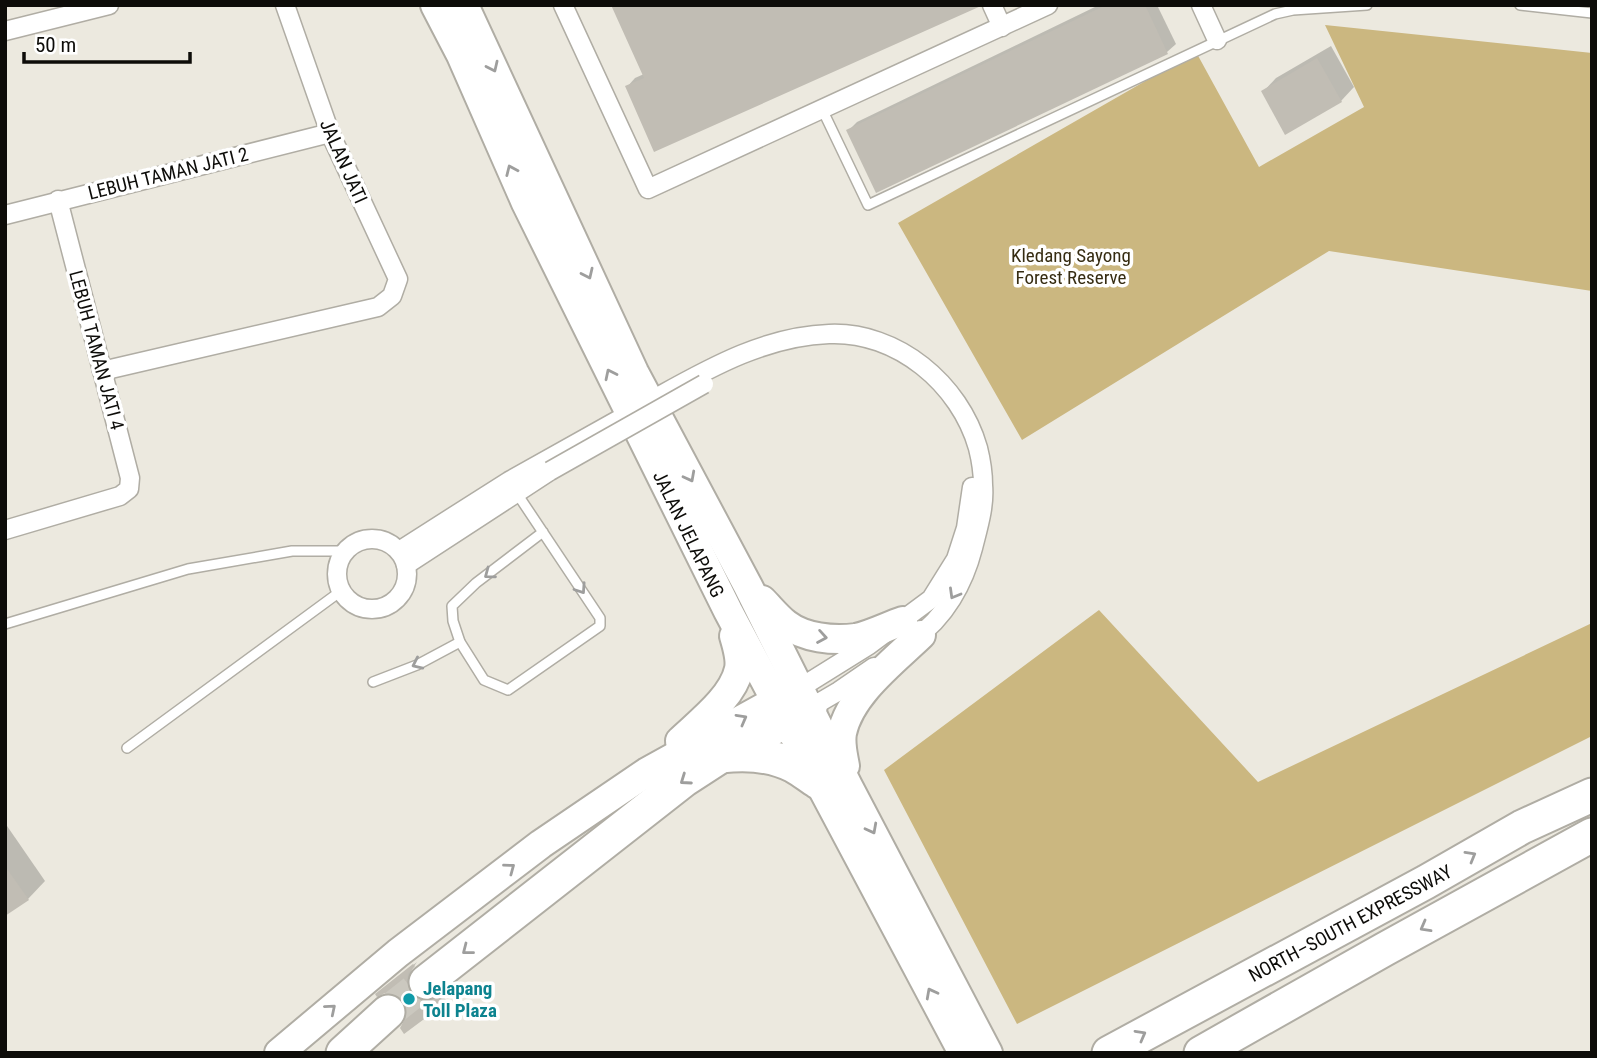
<svg xmlns="http://www.w3.org/2000/svg" width="1597" height="1058" font-family="'Roboto Condensed',sans-serif">
<rect width="100%" height="100%" fill="#ece9df"/>
<g fill="#cbb780">
<polygon points="1325,25 1592,53 1592,291 1329,251 1022,440 898,223 1196,52 1259,167 1364,107"/>
<polygon points="1099,610 1258,782 1592,623 1592,736 1017,1024 884,770"/>
</g>
<g fill="#0003">
<polygon points="1099,5 1157,5 1176,44 1167,52 848,131 857,122"/>
<polygon points="966,10 627,87 635,78 644,74"/>
<polygon points="1331,46 1354,87 1341,101 1263,92 1276,78"/>
<polygon points="5,823 45,881 28,899 5,914"/>
<polygon points="417,962 412,969 410,979 414,990 424,997 435,998 442,995 446,1000 405,1031 408,1018 408,1007 404,998 394,992 381,991"/>
</g>
<g fill="#c1bdb4">
<polygon points="611,5 981,5 981,6 654,152 625,86 644,78"/>
<polygon points="1106,5 1145,5 1168,54 876,193 846,130"/>
<polygon points="1317,58 1342,102 1285,135 1261,91"/>
<polygon points="5,866 29,900 5,916"/>
<polygon points="413,964 415,966 408,974 407,984 410,993 419,1000 429,1001 438,997 443,1005 404,1034 400,1028 406,1017 407,1007 403,1000 393,994 385,993 377,997 375,994"/>
</g>
<g fill="none" stroke-linecap="round" stroke-linejoin="round">
<polyline stroke="#cbc8bf" stroke-width="33" stroke-dasharray="33 17" stroke-linecap="butt" points="388,1012 426,982"/>
<g stroke="#b0ada4" stroke-width="12">
<g id="lane">
<polyline points="1520,5 1592,13"/>
<polyline points="822,109 868,205 1275,14 1293,10 1367,5"/>
<polyline points="516,492 600,618 600,626 508,690 484,680 460,642 453,621 452,606 476,583 543,532"/>
<polyline points="5,624 188,569 292,551 345,551"/>
<polyline points="373,682 417,665 460,642"/>
<polyline points="127,748 341,591"/>
</g>
</g>
<g stroke="#b0ada4" stroke-width="21">
<g id="street">
<polyline points="563,5 648,189 1048,5"/>
<polyline points="992,5 1002,27"/>
<polyline points="1201,5 1217,40"/>
<polyline points="5,31 109,5"/>
<polyline points="5,215 330,133"/>
<polyline points="102,371 378,307 392,296 398,279 330,133 285,5"/>
<path d="M 661,395 C 713,366 768,336 829,334 C 897,331 960,384 978,448 C 981,460 983,473 983,485 C 985,506 978,528 973,548 C 964,583 945,618 914,639"/>
<polyline points="5,530 120,496 129,489 130,478 58,200"/>
<circle cx="372" cy="574" r="35"/>
<polyline points="399,551 509,481 618,420"/>
<polyline points="406,565 550,471"/>
<polyline points="800,688 869,645 931,599 956,559 966,528 972,487"/>
<polyline points="810,708 839,691 874,667"/>
</g>
</g>
<g stroke="#b0ada4" stroke-width="32">
<g id="primary">
<polyline points="435,5 461,55 526,203 728,611 963,1053"/>
<polyline points="464,5 634,372 748,586 848,786 988,1053"/>
<path d="M 762,600 C 770,608 777,617 786,624 C 804,638 833,641 856,638 C 871,635 888,626 903,621"/>
<path d="M 680,741 C 700,722 733,697 739,669 C 741,659 737,646 734,636"/>
<path d="M 845,766 C 843,755 840,744 842,733 C 850,694 894,661 921,635"/>
<polyline points="279,1053 398,953 541,844 647,772 790,693"/>
</g>
</g>
<g stroke="#b0ada4" stroke-width="37">
<g id="highway">
<path d="M 722,756 C 746,753 772,755 794,766 C 803,771 810,777 818,782"/>
<polyline points="426,982 684,780 721,756 810,708"/>
<polyline points="343,1053 388,1012"/>
<polyline points="1109,1053 1426,882 1522,827 1592,795"/>
<polyline points="1201,1053 1385,949 1592,835"/>
</g>
</g>
<use href="#lane" stroke="#fff" stroke-width="9"/>
<use href="#street" stroke="#fff" stroke-width="18"/>
<use href="#primary" stroke="#fff" stroke-width="28"/>
<use href="#highway" stroke="#fff" stroke-width="33"/>
<g stroke="#b0ada4" stroke-width="21" stroke-linecap="butt">
<polyline id="street-bridge" points="550,471 704,384"/>
</g>
<use href="#street-bridge" stroke="#fff" stroke-width="18"/>
</g>
<defs><path id="oneway-chevron" d="M-2-3.5L2.5 0L-2 3.5" fill="none" stroke-width="1.6" stroke-linecap="round" stroke-linejoin="round" transform="scale(1.75)"/></defs>
<g stroke="#9e9e9d">
<use href="#oneway-chevron" transform="translate(493 67) rotate(65)"/>
<use href="#oneway-chevron" transform="translate(511 170) rotate(-114)"/>
<use href="#oneway-chevron" transform="translate(588 274) rotate(65)"/>
<use href="#oneway-chevron" transform="translate(610 374) rotate(-116)"/>
<use href="#oneway-chevron" transform="translate(690 477) rotate(62)"/>
<use href="#oneway-chevron" transform="translate(489 574) rotate(143)"/>
<use href="#oneway-chevron" transform="translate(581 589) rotate(56)"/>
<use href="#oneway-chevron" transform="translate(954 594) rotate(120)"/>
<use href="#oneway-chevron" transform="translate(822 637) rotate(10)"/>
<use href="#oneway-chevron" transform="translate(417 664) rotate(155)"/>
<use href="#oneway-chevron" transform="translate(742 719) rotate(-29)"/>
<use href="#oneway-chevron" transform="translate(685 780) rotate(145)"/>
<use href="#oneway-chevron" transform="translate(872 829) rotate(62)"/>
<use href="#oneway-chevron" transform="translate(1471 856) rotate(-30)"/>
<use href="#oneway-chevron" transform="translate(510 868) rotate(-37)"/>
<use href="#oneway-chevron" transform="translate(1425 927) rotate(151)"/>
<use href="#oneway-chevron" transform="translate(467 950) rotate(142)"/>
<use href="#oneway-chevron" transform="translate(931 993) rotate(-118)"/>
<use href="#oneway-chevron" transform="translate(331 1009) rotate(-40)"/>
<use href="#oneway-chevron" transform="translate(1141 1035) rotate(-29)"/>
</g>
<circle fill="#0f9aa8" stroke="#fff" stroke-width="2.5" cx="409" cy="999" r="7"/>
<g text-anchor="middle" stroke-width="7" stroke-linejoin="round" paint-order="stroke">
<g font-size="19" fill="#0d0c09" stroke="#fff">
<text transform="translate(344 161) rotate(66)" y="7">JALAN JATI</text>
<text transform="translate(168 173) rotate(-14)" y="7">LEBUH TAMAN JATI 2</text>
<text transform="translate(97 350) rotate(75)" y="7">LEBUH TAMAN JATI 4</text>
<text transform="translate(689 534) rotate(64)" y="7">JALAN JELAPANG</text>
<text transform="translate(1350 923) rotate(-28)" y="7">NORTH–SOUTH EXPRESSWAY</text>
</g>
<g font-size="19" fill="#362c12" stroke="#fff">
<text x="1071" y="262">Kledang Sayong<tspan x="1071" dy="22">Forest Reserve</tspan></text>
</g>
<g font-size="19" font-weight="bold" fill="#0d838f" stroke="#fff" text-anchor="start">
<text x="423" y="995">Jelapang<tspan x="423" dy="22">Toll Plaza</tspan></text>
</g>
</g>
<rect width="1597" height="1058" fill="none" stroke="#0d0c09" stroke-width="14"/>
<path d="M24 52v10h166v-10" fill="none" stroke="#0d0c09" stroke-width="3.5"/>
<text x="35" y="52" font-size="21" fill="#0d0c09" stroke="#ffffff" stroke-width="5" paint-order="stroke">50 m</text>
</svg>
